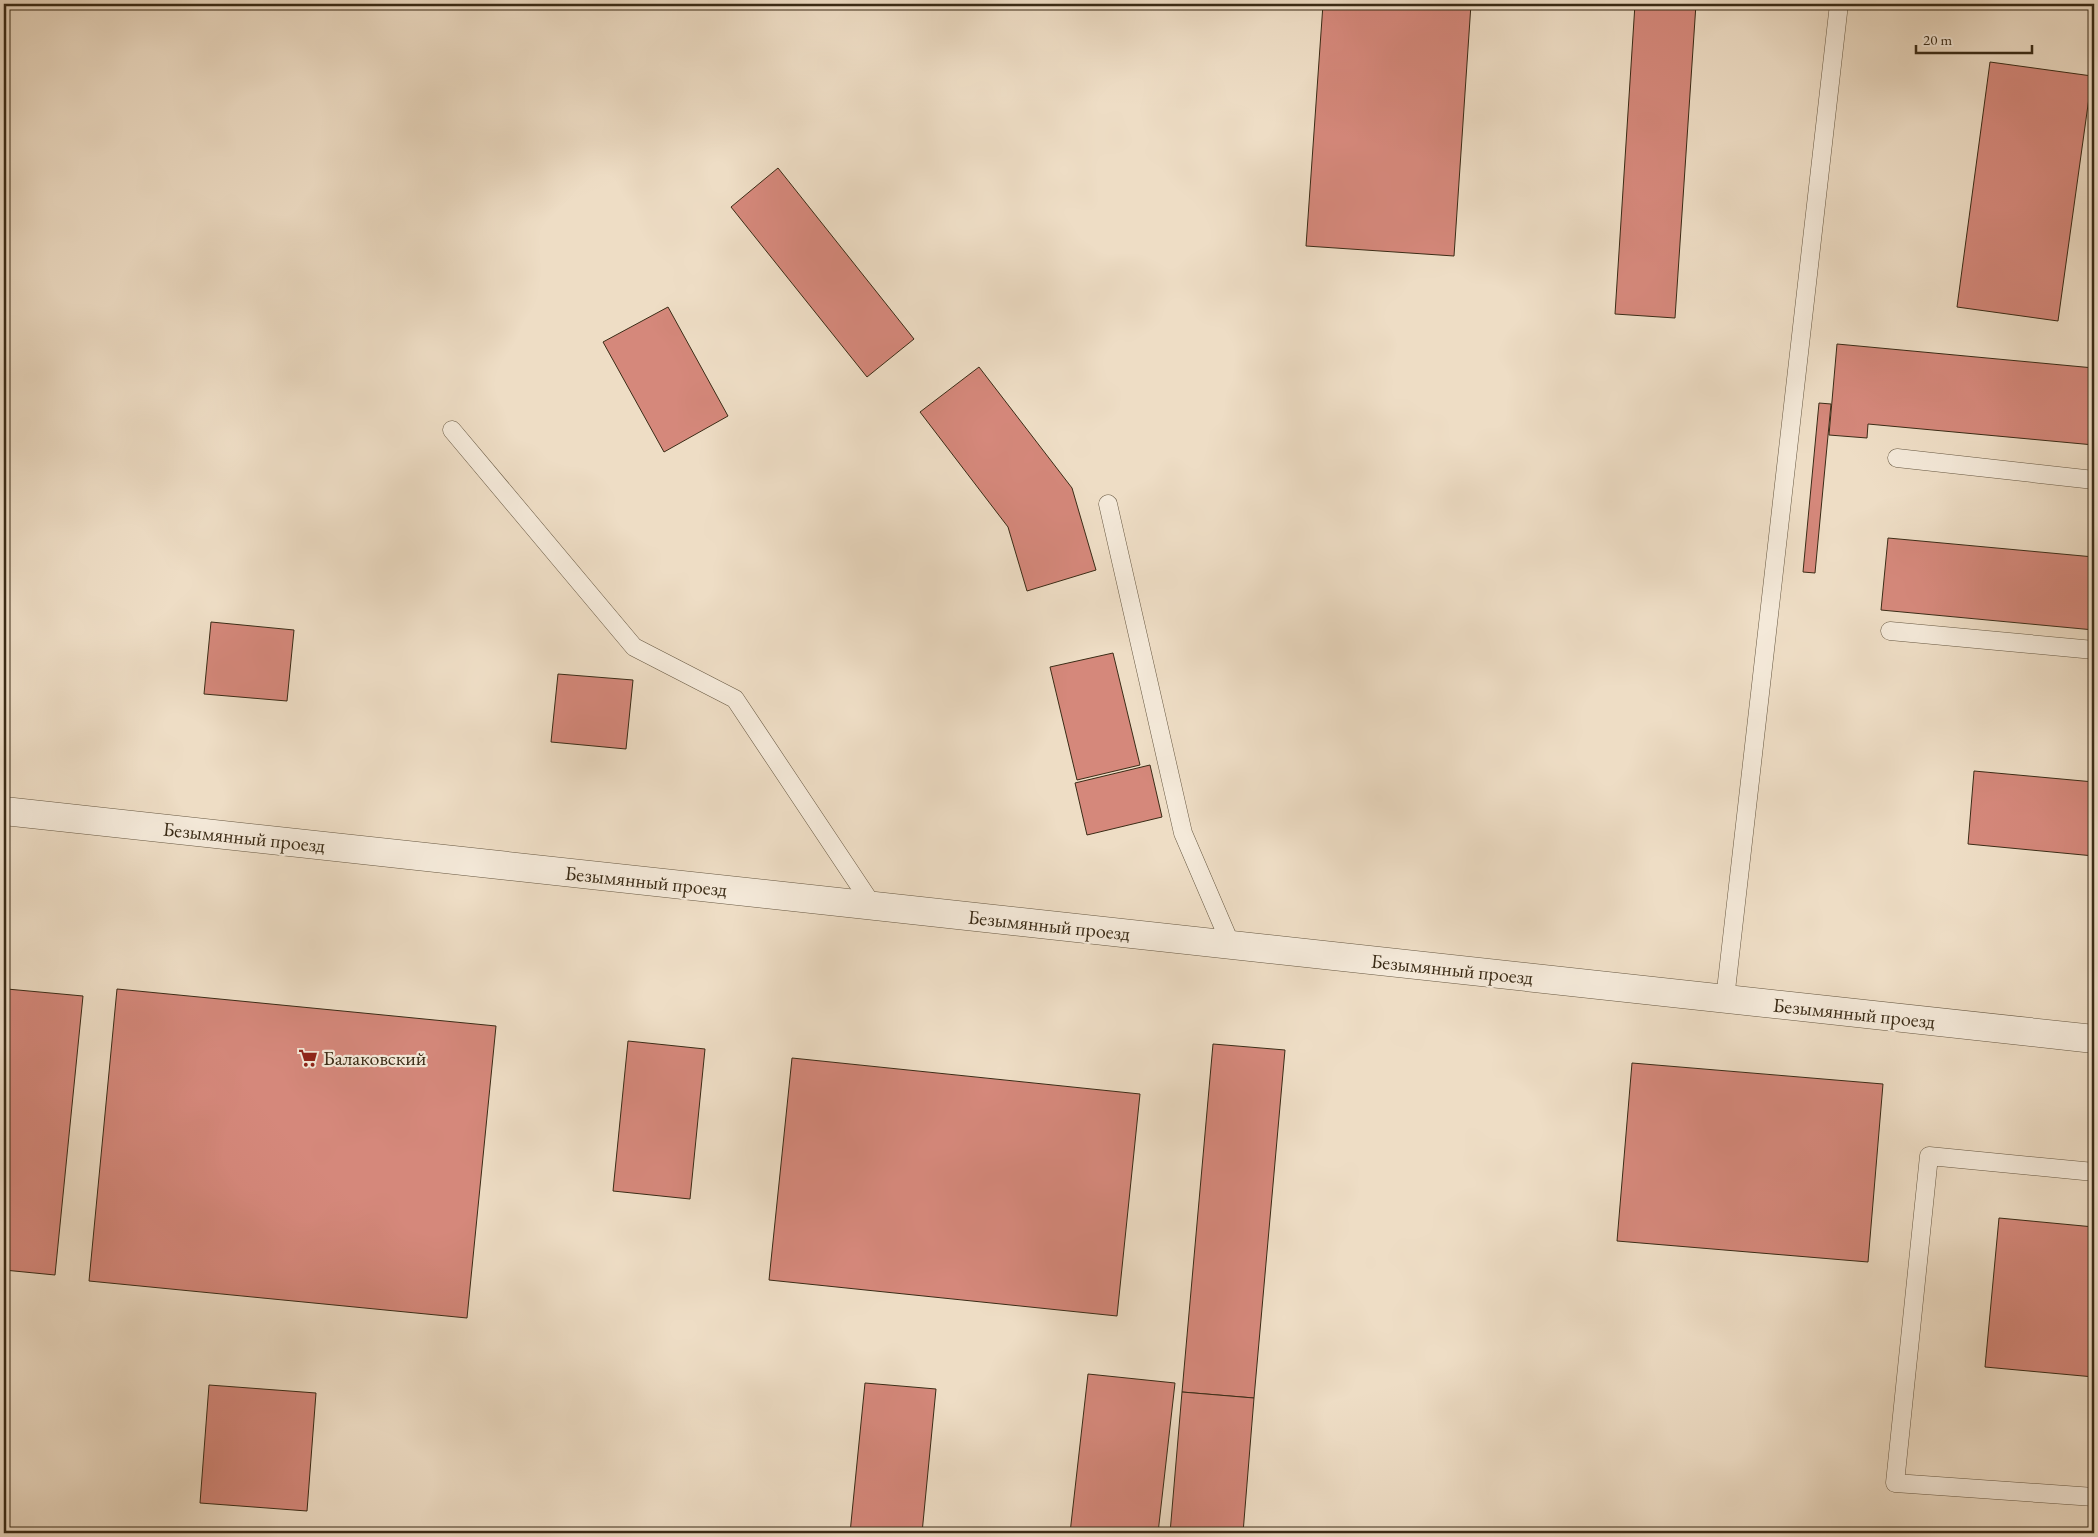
<svg xmlns="http://www.w3.org/2000/svg" width="2098" height="1537" font-family="'EB Garamond',serif">
<rect width="100%" height="100%" fill="#eeddc5"/>
<filter id="stains"><feTurbulence type="fractalNoise" baseFrequency=".004" numOctaves="4"/><feColorMatrix values="0 0 0 0 .2 0 0 0 0 .09 0 0 0 0 .02 0 0 0 .5 -.17"/></filter>
<radialGradient id="worn" r=".72"><stop offset=".6" stop-color="#630" stop-opacity="0"/><stop offset="1" stop-color="#630" stop-opacity=".3"/></radialGradient>
<g fill="#d5887b" stroke="#3a2b16">
<polygon points="1323,4 1471,4 1454,256 1306,246"/>
<polygon points="1635,4 1696,4 1675,318 1615,314"/>
<polygon points="1990,62 2092,76 2058,321 1957,307"/>
<polygon points="778,168 914,339 867,377 731,207"/>
<polygon points="668,307 728,416 664,452 603,342"/>
<polygon points="1837,344 2094,368 2094,445 1868,424 1867,438 1829,435"/>
<polygon points="979,367 1072,488 1096,570 1027,591 1008,527 920,412"/>
<polygon points="1819,403 1831,404 1815,573 1803,572"/>
<polygon points="1888,538 2094,557 2094,630 1881,610"/>
<polygon points="211,622 294,630 287,701 204,694"/>
<polygon points="1113,653 1140,765 1077,780 1050,667"/>
<polygon points="558,674 633,680 626,749 551,742"/>
<polygon points="1150,765 1162,817 1087,835 1075,783"/>
<polygon points="1974,771 2094,782 2094,856 1968,844"/>
<polygon points="7,989 83,996 55,1275 4,1270 4,1025"/>
<polygon points="117,989 496,1026 467,1318 89,1281"/>
<polygon points="628,1041 705,1049 690,1199 613,1191"/>
<polygon points="1213,1044 1285,1050 1254,1398 1182,1392"/>
<polygon points="792,1058 1140,1094 1117,1316 769,1280"/>
<polygon points="1632,1063 1883,1084 1868,1262 1617,1241"/>
<polygon points="1999,1218 2094,1227 2094,1377 1985,1367"/>
<polygon points="1088,1374 1175,1383 1158,1533 1070,1533"/>
<polygon points="865,1383 936,1389 922,1533 850,1533"/>
<polygon points="209,1385 316,1393 307,1511 200,1503"/>
<polygon points="1182,1392 1254,1398 1243,1533 1170,1533"/>
</g>
<g fill="none" stroke-linecap="round" stroke-linejoin="round">
<g stroke="#675842" stroke-width="19">
<g id="service">
<polyline points="452,430 634,647 735,699 873,906"/>
<polyline points="1897,458 2094,480"/>
<polyline points="1108,504 1183,833 1231,945"/>
<polyline points="1890,631 2094,650"/>
<polyline points="1725,999 1839,4"/>
<polyline points="2094,1172 1929,1156 1895,1483 2094,1497"/>
</g>
</g>
<g stroke="#675842" stroke-width="29">
<polyline id="minor" points="4,811 2094,1039"/>
</g>
<use href="#service" stroke="#f4e9d9" stroke-width="18"/>
<use href="#minor" stroke="#f4e9d9" stroke-width="28"/>
</g>
<defs>
<g id="supermarket-bare" transform="scale(1.5)"><path d="M-6-5.5h2.5l.6 2H6L4.5 2H-2.5L-4.4-4H-6ZM-1.5 3.2a1.3 1.3 0 1 0 .1 0ZM3 3.2a1.3 1.3 0 1 0 .1 0Z" fill="#8f2418" stroke="#f4e9d9" stroke-width="2.5" paint-order="stroke"/></g>
</defs>
<g fill-rule="evenodd">
<use href="#supermarket-bare" x="308" y="1058"/>
</g>
<g text-anchor="middle" stroke-width="4.5" stroke-linejoin="round" paint-order="stroke">
<g font-size="20" fill="#3a2b16" stroke="#f4e9d9">
<text transform="translate(244 837) rotate(6)" y="7">Безымянный проезд</text>
<text transform="translate(646 881) rotate(6)" y="7">Безымянный проезд</text>
<text transform="translate(1049 925) rotate(6)" y="7">Безымянный проезд</text>
<text transform="translate(1452 969) rotate(6)" y="7">Безымянный проезд</text>
<text transform="translate(1854 1013) rotate(6)" y="7">Безымянный проезд</text>
</g>
<g font-size="20" fill="#3a2b16" stroke="#f4e9d9" text-anchor="start">
<text x="323" y="1065">Балаковский</text>
</g>
</g>
<rect width="2098" height="1537" fill="none" stroke="#eeddc5" stroke-width="20"/>
<rect x="5" y="5" width="2088" height="1527" fill="none" stroke="#3a2b16" stroke-width="2.5"/>
<rect x="10" y="10" width="2078" height="1517" fill="none" stroke="#3a2b16"/>
<path d="M1916 45v8h116v-8" fill="none" stroke="#3a2b16" stroke-width="2.5"/>
<text x="1923" y="45" font-size="15" fill="#3a2b16" stroke="#f4e9d9" stroke-width="4" paint-order="stroke">20 m</text>
<rect width="100%" height="100%" filter="url(#stains)"/>
<rect width="100%" height="100%" fill="url(#worn)"/>
</svg>
